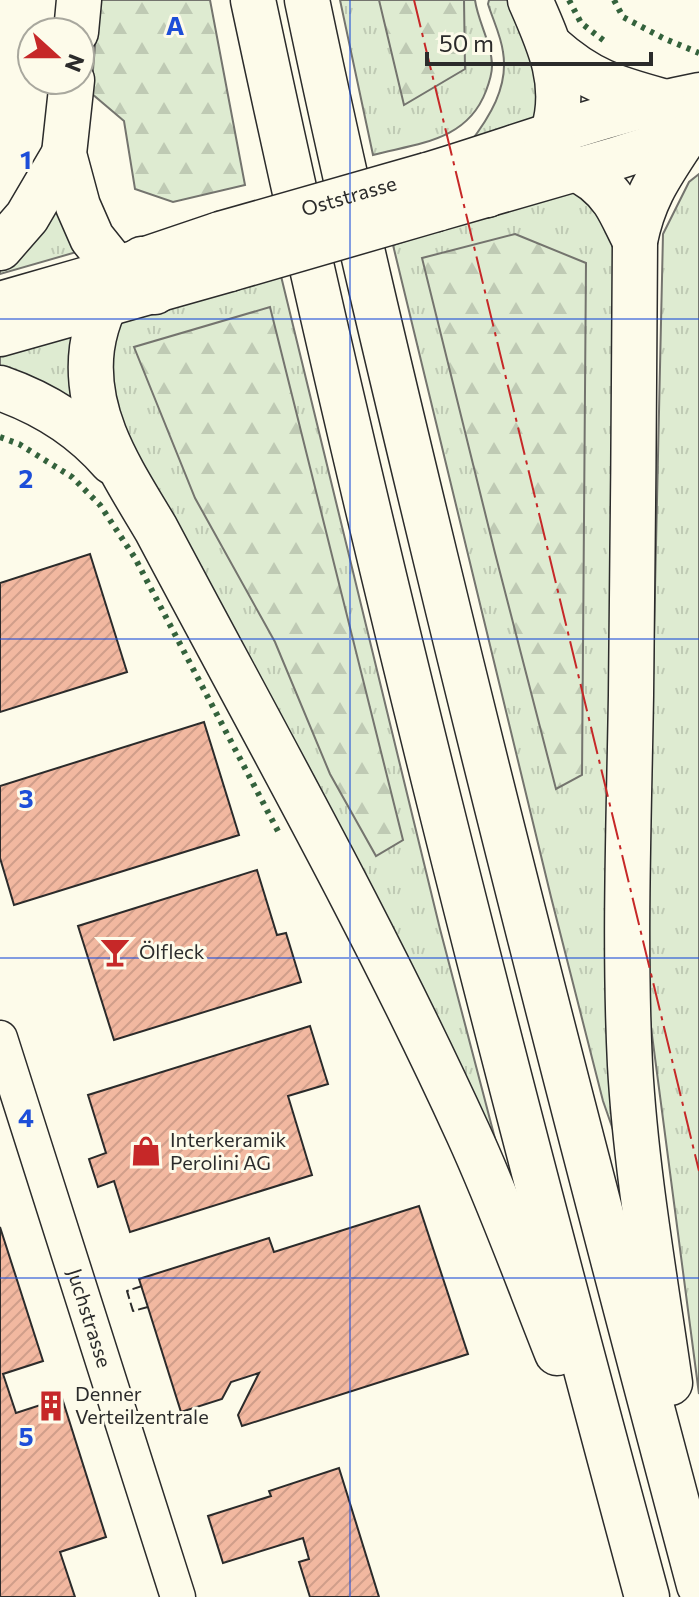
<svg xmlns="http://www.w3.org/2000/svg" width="699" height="1597" font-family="Commissioner,sans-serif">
<defs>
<pattern id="grass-tufts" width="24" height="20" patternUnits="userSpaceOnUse" patternTransform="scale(2)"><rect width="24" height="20" fill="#deebd1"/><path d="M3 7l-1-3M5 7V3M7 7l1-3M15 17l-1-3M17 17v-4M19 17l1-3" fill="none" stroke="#bfcab4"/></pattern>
<pattern id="forest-firs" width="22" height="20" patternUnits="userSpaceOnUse" patternTransform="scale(2)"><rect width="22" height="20" fill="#deebd1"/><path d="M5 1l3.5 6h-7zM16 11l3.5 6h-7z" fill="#bfcab4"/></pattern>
<pattern id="building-hatch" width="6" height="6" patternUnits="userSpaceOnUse" patternTransform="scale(2)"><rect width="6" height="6" fill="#f2b8a0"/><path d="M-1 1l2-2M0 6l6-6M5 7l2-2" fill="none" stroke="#d09e8a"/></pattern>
</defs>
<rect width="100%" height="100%" fill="#fdfbea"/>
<g fill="url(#grass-tufts)" stroke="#74746e" stroke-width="2">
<path d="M 340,0 L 475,0 C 478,22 492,44 492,66 C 492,74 489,83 486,91 C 467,141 419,143 373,155 Z"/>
<path d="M 489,0 L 515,0 L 526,26 L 542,119 L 469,144 C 489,118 509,87 503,52 C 501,36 493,20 488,4 Z"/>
<polygon points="699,174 699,1394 646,989 663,234 689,182"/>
<polygon points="571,188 598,202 614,249 618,1144 603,1101 551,897 393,245"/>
<polygon points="52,203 80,251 0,274 0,267"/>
<polygon points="281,276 440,929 503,1169 116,417 106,355 123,319"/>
<polygon points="73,333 81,404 0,372 0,356"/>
</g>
<g fill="url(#forest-firs)" stroke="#74746e" stroke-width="2">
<polygon points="99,0 210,0 245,185 173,202 135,189 124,121 91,93"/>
<polygon points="379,0 464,0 465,69 404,105"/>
<polygon points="515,234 586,263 582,775 556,789 495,553 422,258"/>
<polygon points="270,307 403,840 376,856 330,774 275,642 195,498 134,347"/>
</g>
<g fill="url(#building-hatch)" stroke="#2b2b2b" stroke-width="2">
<polygon points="90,554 127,672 0,712 0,583"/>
<polygon points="204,722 239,835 14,905 0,858 0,786"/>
<polygon points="257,870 277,935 286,933 301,982 114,1040 78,926"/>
<polygon points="310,1026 328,1084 288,1096 312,1175 130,1232 114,1181 98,1187 89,1159 106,1153 88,1095"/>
<polygon points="419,1206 468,1354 242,1426 238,1415 259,1373 231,1382 222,1399 181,1412 139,1279 269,1238 274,1252"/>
<polygon points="0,1227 43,1361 3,1374 16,1413 62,1398 106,1537 60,1552 75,1597 0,1597"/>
<polygon points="339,1468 379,1597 310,1597 299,1562 309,1559 303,1538 223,1563 208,1516 271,1496 269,1491"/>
</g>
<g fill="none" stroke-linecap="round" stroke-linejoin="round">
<g stroke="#2b2b2b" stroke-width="37">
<g id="minor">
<path id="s1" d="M 0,1038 L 178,1597"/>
</g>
</g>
<g stroke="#2b2b2b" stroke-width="45">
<g id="major">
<path d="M 427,174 C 517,147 606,112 699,94"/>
<polyline points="437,210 614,159 699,132"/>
<polyline points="0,303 87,278 220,233"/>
<polyline points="0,335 230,270"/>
</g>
</g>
<g stroke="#2b2b2b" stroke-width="47">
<g id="highway">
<path d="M 253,0 C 367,536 504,1068 647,1597"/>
<path d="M 307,0 C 346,187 391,374 436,560 C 519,903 608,1244 699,1585"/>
<polyline points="76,32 79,0"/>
<path d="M 551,47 C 589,81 615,88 662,101"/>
<polyline points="72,80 64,154 78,206 92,238 108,258 128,276 155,292"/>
<path d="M 513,152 C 551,158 590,166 614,201 C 622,213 628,228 635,241"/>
<path d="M 487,195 C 503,185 533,169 543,155 C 548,148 550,140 553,132 C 568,84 549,43 530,0"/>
<polyline points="0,248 27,217 64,154"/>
<path d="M 142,259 C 129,274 114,290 104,307 C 98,320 94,334 92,348 C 83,417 123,473 156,529 C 262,729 374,927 468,1133 C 501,1205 528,1280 557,1353"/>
<path d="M 0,388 C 43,403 82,427 112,462"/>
<path d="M 670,1383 C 655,1277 636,1171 630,1065 C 624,942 629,818 631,695 C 633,544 634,392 635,241 C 644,196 661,174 685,137"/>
</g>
</g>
<use href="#minor" stroke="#fdfbea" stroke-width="34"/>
<use href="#major" stroke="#fdfbea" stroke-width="42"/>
<use href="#highway" stroke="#fdfbea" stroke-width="44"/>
<g stroke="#2b2b2b" stroke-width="45" stroke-linecap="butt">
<g id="major-bridge">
<path id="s2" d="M 220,233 L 427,174"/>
<polyline points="230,270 437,210"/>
</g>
</g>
<use href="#major-bridge" stroke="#fdfbea" stroke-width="42"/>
<g stroke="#34623c" stroke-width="6" stroke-dasharray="4 6" stroke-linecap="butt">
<polyline points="569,0 581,23 607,43"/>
<polyline points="614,0 623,17 663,38 699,53"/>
<polyline points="0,437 19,444 72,477 100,505 135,558 280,835"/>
</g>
<polyline stroke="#2b2b2b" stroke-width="2" stroke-dasharray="10 4" stroke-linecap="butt" points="142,1286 127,1291 133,1311 148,1307"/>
<polyline stroke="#c62828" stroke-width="2" stroke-dasharray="28 6 4 6" stroke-linecap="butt" points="414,0 699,1171"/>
</g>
<path fill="none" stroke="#1d4ed8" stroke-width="2" stroke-opacity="0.55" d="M 350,0 L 350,1597M 0,319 L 699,319M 0,639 L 699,639M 0,958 L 699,958M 0,1278 L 699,1278"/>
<defs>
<g id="bar-bare" transform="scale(2.4)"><path d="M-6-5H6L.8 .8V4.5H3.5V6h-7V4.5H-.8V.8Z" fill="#c62828" stroke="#fdfbea" stroke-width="2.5" paint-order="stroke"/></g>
<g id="shop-bare" transform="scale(2.4)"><path d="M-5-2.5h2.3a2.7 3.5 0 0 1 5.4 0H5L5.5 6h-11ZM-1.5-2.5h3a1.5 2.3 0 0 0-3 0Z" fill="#c62828" stroke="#fdfbea" stroke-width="2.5" paint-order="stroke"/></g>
<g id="building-bare" transform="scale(2.4)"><path d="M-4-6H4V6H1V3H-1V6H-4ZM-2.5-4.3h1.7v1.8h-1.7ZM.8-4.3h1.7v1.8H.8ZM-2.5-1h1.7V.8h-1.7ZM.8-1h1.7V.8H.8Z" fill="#c62828" stroke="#fdfbea" stroke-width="2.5" paint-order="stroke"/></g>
</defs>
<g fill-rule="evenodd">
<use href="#bar-bare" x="115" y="952"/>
<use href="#shop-bare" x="146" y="1151"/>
<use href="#building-bare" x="51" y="1406"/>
</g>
<g text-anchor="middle" stroke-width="6" stroke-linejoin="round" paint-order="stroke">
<g font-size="20" fill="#2b2b2b" stroke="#fdfbea">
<text dy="7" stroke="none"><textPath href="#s2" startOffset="134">Oststrasse</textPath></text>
<text dy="7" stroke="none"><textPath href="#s1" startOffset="294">Juchstrasse</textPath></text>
</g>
<g font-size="20" fill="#2b2b2b" stroke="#fdfbea" text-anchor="start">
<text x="139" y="959">Ölfleck</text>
<text x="170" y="1147">Interkeramik<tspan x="170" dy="23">Perolini AG</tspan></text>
<text x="75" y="1401">Denner<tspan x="75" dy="23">Verteilzentrale</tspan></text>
</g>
</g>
<g font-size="26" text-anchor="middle" font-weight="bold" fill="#1d4ed8" stroke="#fdfbea" stroke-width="6" stroke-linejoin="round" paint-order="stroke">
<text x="175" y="35">A</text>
<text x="26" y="169">1</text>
<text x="26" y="488">2</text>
<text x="26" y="808">3</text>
<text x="26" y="1127">4</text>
<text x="26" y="1446">5</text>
</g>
<g transform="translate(56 56) rotate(111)"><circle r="38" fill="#fdfbea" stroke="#a9a89e" stroke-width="2"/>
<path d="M0-6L14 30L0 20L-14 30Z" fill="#c62828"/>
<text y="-12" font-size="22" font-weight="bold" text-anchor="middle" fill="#2b2b2b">N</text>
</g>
<path d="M427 52v12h224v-12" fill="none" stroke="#2b2b2b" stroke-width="4"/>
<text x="439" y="52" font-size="24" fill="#2b2b2b" stroke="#fdfbea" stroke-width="6" paint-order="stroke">50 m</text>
</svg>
